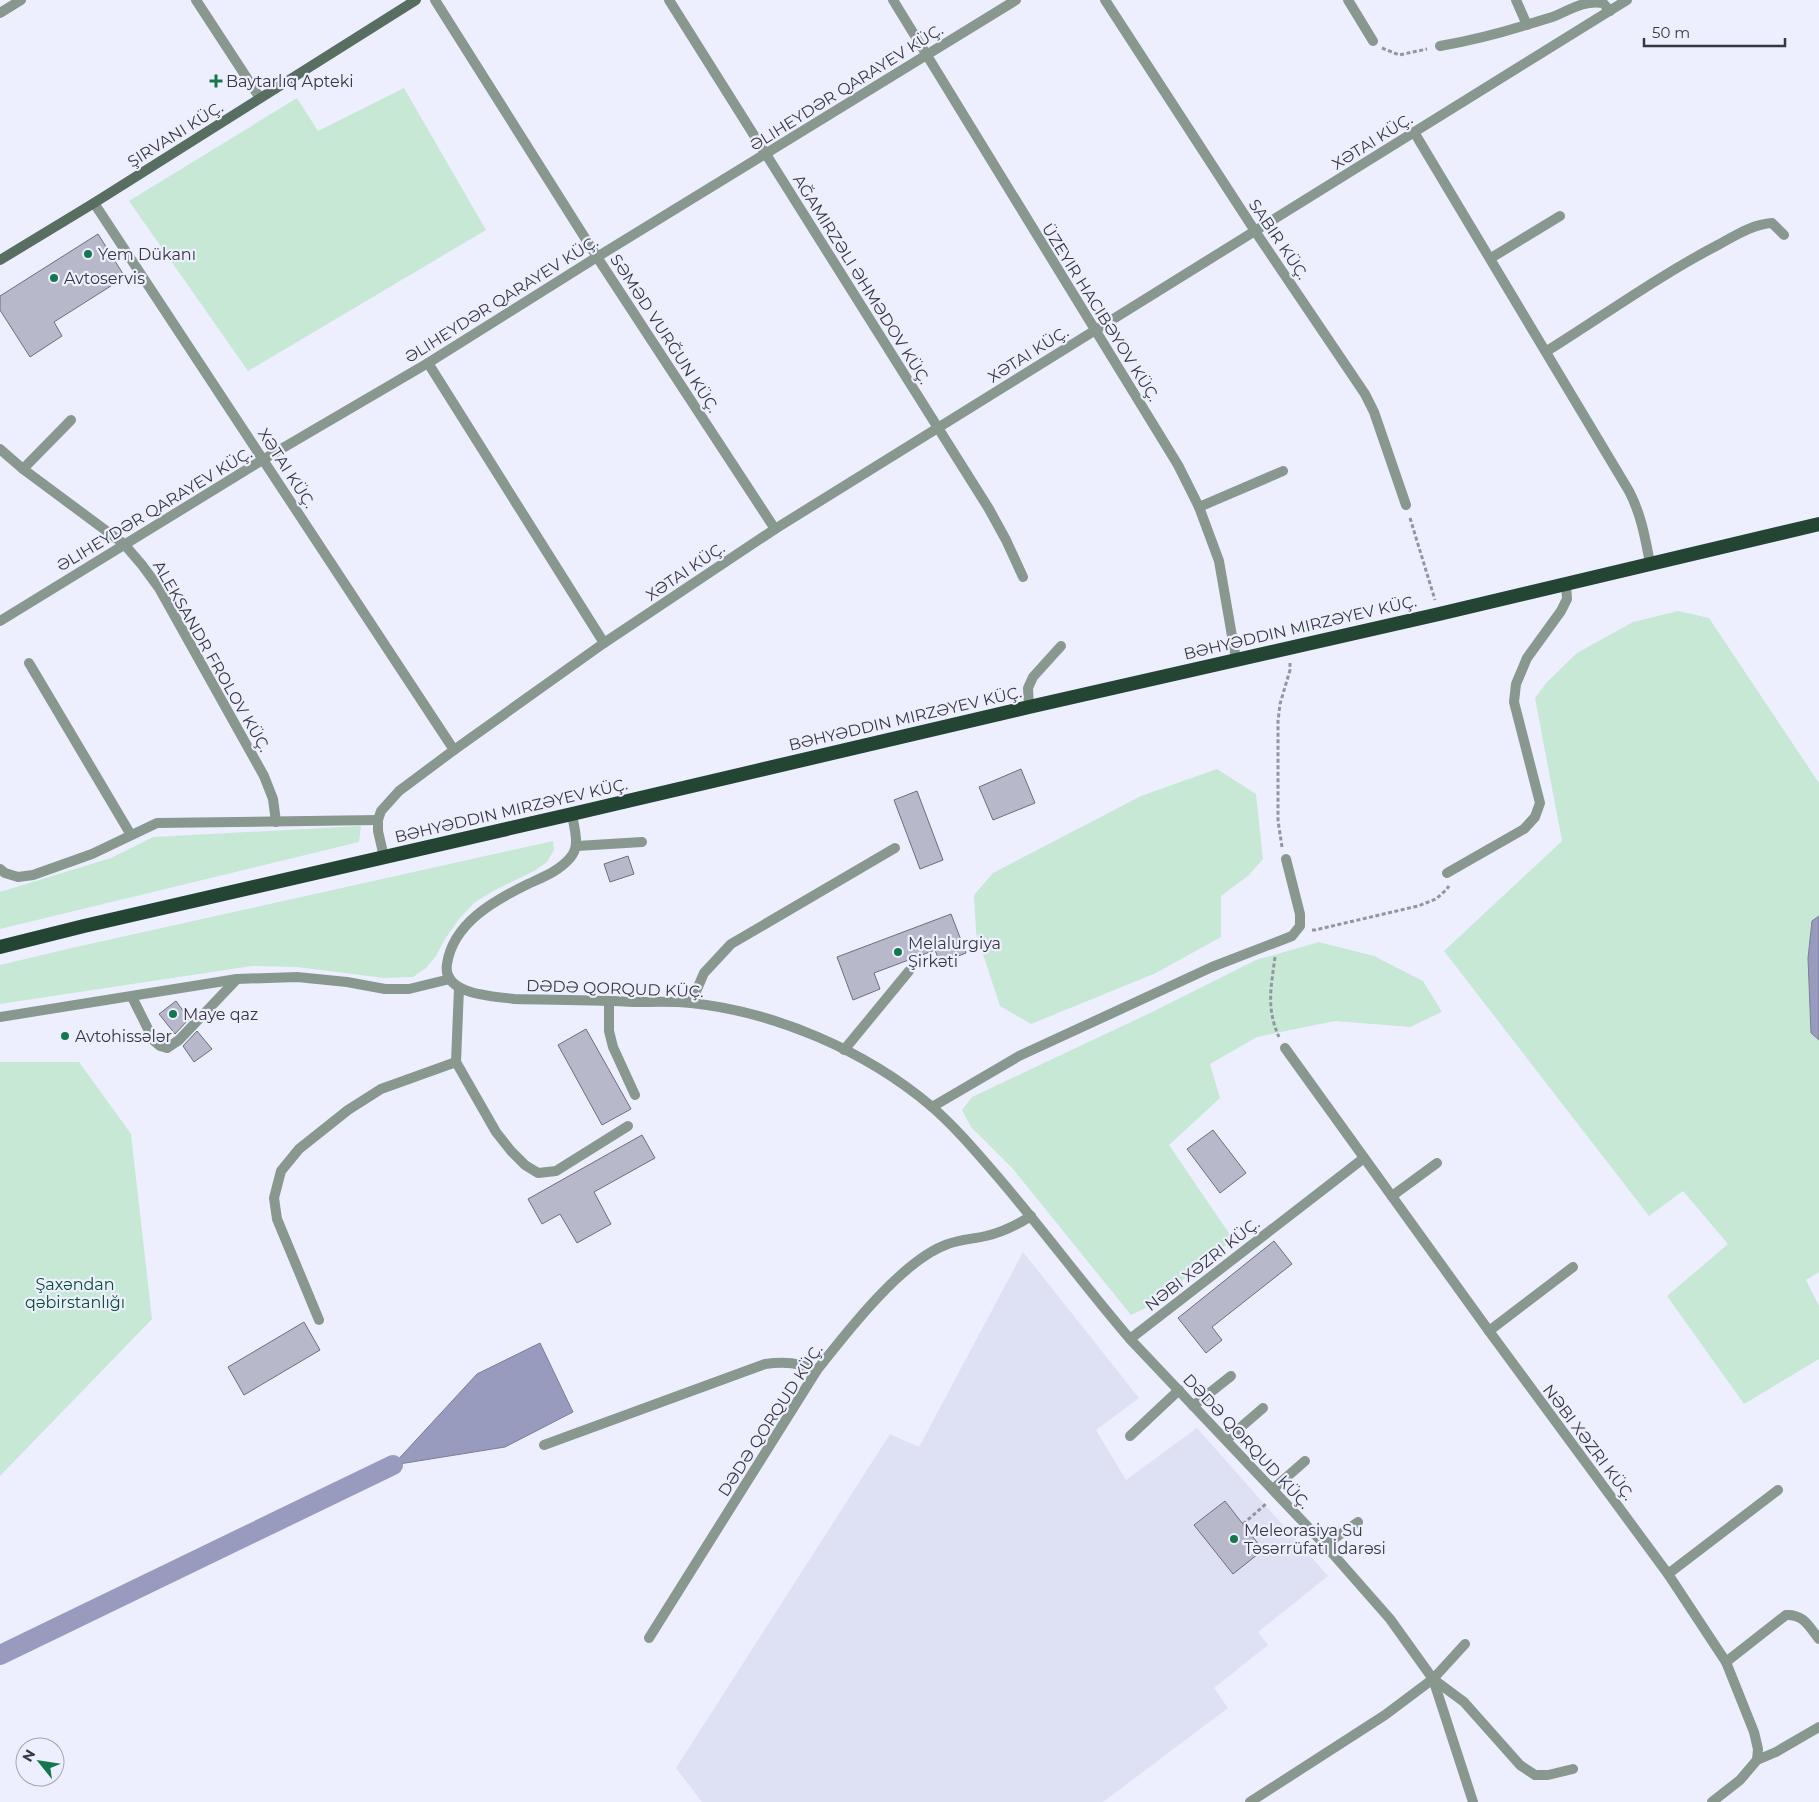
<svg xmlns="http://www.w3.org/2000/svg" width="1819" height="1802" font-family="Montserrat,sans-serif">
<rect width="100%" height="100%" fill="#edeffe"/>
<polygon fill="#dee0f4" points="1023,1252 1139,1398 1096,1430 1126,1480 1197,1428 1328,1576 1258,1632 1268,1645 1214,1688 1228,1708 1103,1802 702,1802 676,1768 890,1434 919,1447"/>
<g fill="#c7e8d5">
<polygon points="404,88 486,230 248,371 129,201 297,98 318,131"/>
<polygon points="1678,611 1709,618 1819,783 1819,1272 1806,1280 1819,1306 1819,1359 1744,1404 1667,1296 1728,1244 1683,1191 1649,1216 1444,951 1562,841 1535,698 1547,682 1577,653 1633,622"/>
<polygon points="1217,769 1256,794 1263,859 1248,876 1221,896 1221,937 1156,973 1031,1024 1000,1006 976,933 974,895 993,873 1141,796"/>
<polygon points="361,826 359,842 0,929 0,892 111,858 153,837"/>
<polygon points="553,841 554,850 547,862 536,870 493,891 474,903 459,919 445,939 436,956 426,968 413,977 384,978 297,967 252,966 0,1004 0,965 76,947"/>
<polygon points="1319,942 1374,956 1423,981 1442,1012 1410,1027 1335,1021 1257,1037 1210,1064 1220,1098 1169,1145 1233,1239 1152,1305 1131,1315 1013,1169 971,1127 962,1110 972,1097 1150,1013 1256,960"/>
<polygon points="0,1062 79,1062 131,1134 152,1319 0,1476"/>
</g>
<g fill="#989bbe" stroke="#7b7d98">
<polygon points="1819,916 1819,1040 1811,1033 1808,958 1812,921"/>
<polygon points="540,1343 573,1412 505,1447 393,1465 477,1374"/>
</g>
<g fill="none" stroke-linecap="round" stroke-linejoin="round">
<polyline stroke="#989bbe" stroke-width="20" points="0,1655 393,1465"/>
</g>
<g fill="#b7b9ca" stroke="#6c6e7e">
<polygon points="98,234 125,277 54,322 62,336 30,357 0,310 0,296"/>
<polygon points="1021,769 1035,803 993,820 979,787"/>
<polygon points="917,791 943,860 920,869 894,800"/>
<polygon points="628,856 634,874 610,882 604,864"/>
<polygon points="951,914 966,953 940,963 935,950 874,973 880,989 853,1000 837,957"/>
<polygon points="176,1001 189,1019 175,1034 159,1014"/>
<polygon points="586,1029 631,1109 602,1125 558,1045"/>
<polygon points="197,1031 212,1049 194,1062 183,1046"/>
<polygon points="1213,1130 1246,1173 1220,1193 1187,1149"/>
<polygon points="642,1135 655,1158 594,1192 611,1224 577,1243 560,1214 542,1224 528,1199"/>
<polygon points="1274,1241 1292,1264 1212,1327 1222,1340 1206,1353 1178,1318"/>
<polygon points="304,1322 320,1350 244,1395 228,1367"/>
<polygon points="1225,1501 1263,1550 1233,1574 1194,1525"/>
</g>
<g fill="none" stroke-linecap="round" stroke-linejoin="round">
<g stroke="#9495a1" stroke-width="3" stroke-dasharray="4 2.5" stroke-linecap="butt">
<polyline points="1382,48 1399,55 1427,49"/>
<polyline points="1410,518 1435,600"/>
<polyline points="1282,847 1278,821 1278,721 1280,704 1290,670 1290,663"/>
<polyline points="1312,930 1315,930 1418,906 1436,899 1446,890 1449,886"/>
<path d="M 1275,957 C 1271,988 1266,1008 1279,1037"/>
<polyline points="1243,1524 1267,1503"/>
</g>
<g stroke="#88988e" stroke-width="10">
<polyline points="577,846 642,842"/>
<polyline points="1447,873 1524,829 1535,817 1540,803 1514,702 1516,684 1527,658 1561,611 1567,599 1566,584"/>
<polyline points="459,988 456,1062 496,1132 511,1151 525,1165 538,1173 556,1171 628,1126"/>
<polyline points="132,997 154,1041 160,1046 167,1048 179,1040 237,979"/>
<polyline points="609,1001 609,1031 613,1047 635,1095"/>
<polyline points="691,1003 704,973 731,944 895,848"/>
<polyline points="0,1017 237,979 297,977 347,982 385,989 409,989 450,979"/>
<polyline points="844,1050 909,971"/>
<polyline points="319,1320 277,1219 274,1198 281,1171 299,1149 348,1110 381,1089 456,1062"/>
<path d="M 544,1445 L 765,1364 C 786,1361 797,1363 817,1370"/>
</g>
<g stroke="#88988e" stroke-width="10">
<polyline points="196,0 260,98"/>
<polyline points="435,0 597,257 775,529"/>
<polyline points="669,0 989,509 1006,540 1023,577"/>
<polyline points="893,0 1178,465 1199,507 1219,561 1236,659"/>
<polyline points="1105,0 1255,231 1365,394 1374,412 1406,505"/>
<polyline points="1348,0 1373,41"/>
<polyline points="1516,0 1527,25"/>
<polyline points="0,13 21,0"/>
<path d="M 1440,46 C 1469,41 1497,34 1526,25 C 1536,22 1546,19 1555,16 C 1571,9 1585,0 1603,3 L 1610,11"/>
<path d="M 1414,132 L 1629,491 C 1641,514 1645,537 1650,563"/>
<polyline points="94,203 454,750"/>
<polyline points="1491,258 1560,216"/>
<path d="M 1547,351 C 1603,316 1657,277 1716,246 C 1733,237 1752,224 1772,223 L 1784,235"/>
<polyline points="428,363 604,643"/>
<polyline points="0,449 23,469 124,544 142,565 159,588 264,776 273,799 276,822"/>
<polyline points="23,469 71,420"/>
<polyline points="1199,507 1283,471"/>
<polyline points="0,621 264,459 428,363 597,257 1016,0"/>
<polyline points="29,663 131,835"/>
<polyline points="1029,707 1028,688 1033,677 1061,646"/>
<path d="M 572,814 C 574,829 581,846 570,858 C 559,871 543,877 528,884 C 495,900 453,923 447,964 C 442,995 493,996 514,999 C 554,1000 594,1000 635,1002 C 653,1002 673,1001 691,1003 C 776,1012 866,1051 931,1106 C 953,1125 972,1147 991,1169 C 1039,1224 1082,1283 1130,1339 L 1325,1545 L 1390,1619 L 1433,1679 L 1473,1802"/>
<polyline points="384,857 378,831 378,820 381,811 399,791 454,750 604,643 775,529 1627,0"/>
<polyline points="0,869 5,873 18,877 33,875 92,854 157,823 378,820"/>
<polyline points="1285,1048 1489,1331 1668,1574 1726,1662 1754,1732 1758,1749 1757,1760"/>
<polyline points="932,1107 1019,1056 1212,967 1292,936 1300,926 1300,914 1286,859"/>
<polyline points="1392,1196 1437,1163"/>
<polyline points="1489,1331 1573,1267"/>
<polyline points="1130,1339 1364,1158"/>
<polyline points="1193,1406 1231,1376"/>
<polyline points="1130,1436 1179,1390"/>
<polyline points="1226,1440 1263,1408"/>
<polyline points="1273,1489 1305,1461"/>
<polyline points="1325,1545 1358,1522"/>
<polyline points="1668,1574 1778,1490"/>
<path d="M 649,1638 L 817,1370 C 846,1333 903,1259 948,1244 C 960,1239 974,1239 986,1236 C 1003,1232 1017,1225 1031,1216"/>
<path d="M 1726,1662 L 1786,1615 C 1804,1614 1809,1627 1819,1639"/>
<polyline points="1433,1679 1464,1702 1520,1765 1535,1775 1548,1775 1573,1769"/>
<polyline points="1250,1802 1385,1715 1433,1679 1465,1644"/>
<polyline points="1712,1802 1740,1780 1757,1760 1776,1752 1819,1727"/>
</g>
<polyline stroke="#576e61" stroke-width="10" points="0,260 94,203 416,0"/>
<polyline stroke="#244434" stroke-width="14" points="0,947 84,926 572,814 1029,707 1439,614 1819,524"/>
</g>
<g fill="#16774f" stroke="#edeffe" stroke-width="2">
<path d="M213.5 73.5h5v5h5v5h-5v5h-5v-5h-5v-5h5z"/>
<circle cx="88" cy="254" r="5"/>
<circle cx="54" cy="278" r="5"/>
<circle cx="898" cy="952" r="5"/>
<circle cx="173" cy="1014" r="5"/>
<circle cx="65" cy="1036" r="5"/>
<circle cx="1234" cy="1539" r="5"/>
</g>
<g text-anchor="middle" stroke-width="4.5" stroke-linejoin="round" paint-order="stroke">
<g font-size="16" fill="#37383f" stroke="#edeffe" text-anchor="start">
<text x="226" y="87">Baytarlıq Apteki</text>
<text x="98" y="260">Yem Dükanı</text>
<text x="64" y="284">Avtoservis</text>
<text x="908" y="949">Melalurgiya<tspan x="908" dy="18">Şirkəti</tspan></text>
<text x="183" y="1020">Maye qaz</text>
<text x="75" y="1042">Avtohissələr</text>
<text x="1244" y="1536">Meleorasiya Su<tspan x="1244" dy="18">Təsərrüfatı İdarəsi</tspan></text>
</g>
<g font-size="16" fill="#37383f" stroke="#edeffe">
<text transform="translate(846 87) rotate(-32)" y="6">ƏLIHEYDƏR QARAYEV KÜÇ.</text>
<text transform="translate(175 134) rotate(-32)" y="6">ŞIRVANI KÜÇ.</text>
<text transform="translate(1372 141) rotate(-32)" y="6">XƏTAI KÜÇ.</text>
<text transform="translate(1279 239) rotate(56)" y="6">SABIR KÜÇ.</text>
<text transform="translate(862 279) rotate(58)" y="6">AĞAMIRZƏLI ƏHMƏDOV KÜÇ.</text>
<text transform="translate(501 299) rotate(-32)" y="6">ƏLIHEYDƏR QARAYEV KÜÇ.</text>
<text transform="translate(1101 312) rotate(58)" y="6">ÜZEYIR HACIBƏYOV KÜÇ.</text>
<text transform="translate(665 333) rotate(57)" y="6">SƏMƏD VURĞUN KÜÇ.</text>
<text transform="translate(1028 354) rotate(-32)" y="6">XƏTAI KÜÇ.</text>
<text transform="translate(287 468) rotate(57)" y="6">XƏTAI KÜÇ.</text>
<text transform="translate(154 509) rotate(-31)" y="6">ƏLIHEYDƏR QARAYEV KÜÇ.</text>
<text transform="translate(685 571) rotate(-34)" y="6">XƏTAI KÜÇ.</text>
<text transform="translate(1300 627) rotate(-13)" y="6">BƏHYƏDDIN MIRZƏYEV KÜÇ.</text>
<text transform="translate(212 656) rotate(60)" y="6">ALEKSANDR FROLOV KÜÇ.</text>
<text transform="translate(905 718) rotate(-13)" y="6">BƏHYƏDDIN MIRZƏYEV KÜÇ.</text>
<text transform="translate(511 810) rotate(-13)" y="6">BƏHYƏDDIN MIRZƏYEV KÜÇ.</text>
<text transform="translate(615 988) rotate(2)" y="6">DƏDƏ QORQUD KÜÇ.</text>
<text transform="translate(1202 1264) rotate(-38)" y="6">NƏBI XƏZRI KÜÇ.</text>
<text transform="translate(770 1420) rotate(-57)" y="6">DƏDƏ QORQUD KÜÇ.</text>
<text transform="translate(1247 1441) rotate(47)" y="6">DƏDƏ QORQUD KÜÇ.</text>
<text transform="translate(1589 1442) rotate(53)" y="6">NƏBI XƏZRI KÜÇ.</text>
</g>
<g font-size="16" fill="#094f32" stroke="#edeffe">
<text x="75" y="1290">Şaxəndan<tspan x="75" dy="18">qəbirstanlığı</tspan></text>
</g>
</g>
<g transform="translate(40 1762) rotate(300)"><circle r="24" fill="#edeffe" stroke="#a4a6b2"/>
<path d="M0-4L9 19L0 12L-9 19Z" fill="#16774f"/>
<text y="-8" font-size="14" font-weight="bold" text-anchor="middle" fill="#37383f">N</text>
</g>
<path d="M1644 38v8h141v-8" fill="none" stroke="#37383f" stroke-width="2.5"/>
<text x="1652" y="38" font-size="15" fill="#37383f" stroke="#edeffe" stroke-width="4" paint-order="stroke">50 m</text>
</svg>
